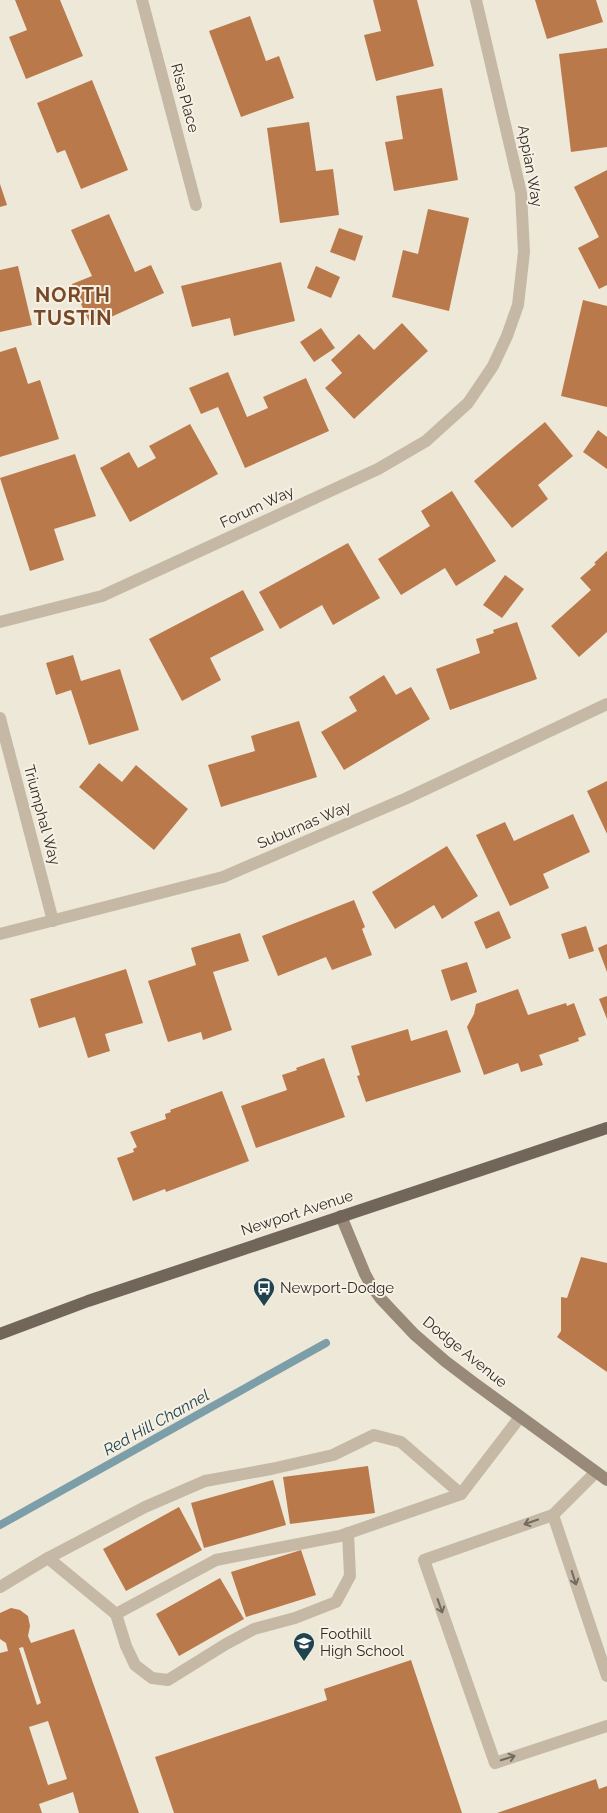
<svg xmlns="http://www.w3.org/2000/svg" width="607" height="1813" font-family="Raleway,sans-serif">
<rect width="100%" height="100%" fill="#eee8d9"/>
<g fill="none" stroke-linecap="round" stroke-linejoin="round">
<polyline stroke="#7b9ea8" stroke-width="8" points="0,1525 326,1343"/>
</g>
<g fill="#b9794b" fill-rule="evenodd">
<polygon points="15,0 60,0 83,56 26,79 9,37 27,30"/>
<polygon points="373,0 417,0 434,66 376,81 364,35 381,31"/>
<polygon points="535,0 596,0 603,22 547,39"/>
<polygon points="250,16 266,61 279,56 294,98 241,117 209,31"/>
<polygon points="607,48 607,147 571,152 559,54"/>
<polygon points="92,80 128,170 81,189 65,150 57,153 37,103"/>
<polygon points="442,88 458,180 394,191 385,142 403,139 396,96"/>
<polygon points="309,122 316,171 333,169 339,215 280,223 267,128"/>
<polygon points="607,170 607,285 599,289 578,248 599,237 574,187"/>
<polygon points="0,184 7,205 0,207"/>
<polygon points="428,209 469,218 449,311 392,297 403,250 418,254"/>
<polygon points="109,214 135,272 151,265 164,293 91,326 72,284 92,276 71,230"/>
<polygon points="339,228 363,236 355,261 330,252"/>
<polygon points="281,262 295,321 234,336 230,318 192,327 181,286"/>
<polygon points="18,266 32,325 0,332 0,270"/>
<polygon points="316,266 340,277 331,298 307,288"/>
<polygon points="583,300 607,306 607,407 561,396"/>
<polygon points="402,323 428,351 354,419 325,388 342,373 331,360 359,334 374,350"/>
<polygon points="321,328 335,348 314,362 300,342"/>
<polygon points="16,347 28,384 40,380 59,439 0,457 0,352"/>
<polygon points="228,372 247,417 268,408 263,397 306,378 329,431 245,468 218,407 201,414 189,388"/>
<polygon points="545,422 573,456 538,485 548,499 512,528 474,481"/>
<polygon points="190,424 218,474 130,522 100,468 129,452 138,468 156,458 149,446"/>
<polygon points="598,430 607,437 607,469 583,452"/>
<polygon points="75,454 96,516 54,529 64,560 30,571 0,478"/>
<polygon points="452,491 496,561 456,586 445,568 401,595 378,559 430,526 421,511"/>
<polygon points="348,543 380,598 333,625 322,605 280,629 259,592"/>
<polygon points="607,551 607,632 579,657 551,626 591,590 580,578 596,564 594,563"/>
<polygon points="505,575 524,589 502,618 483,605"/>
<polygon points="243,590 264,630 210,658 221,680 182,701 149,639"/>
<polygon points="517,622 537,679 450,710 436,669 480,653 476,639 494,633 493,630"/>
<polygon points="73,655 81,681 120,669 139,730 89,745 71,690 56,695 46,663"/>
<polygon points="384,675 396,695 411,687 430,719 344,770 321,732 357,711 349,697"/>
<polygon points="299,721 317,777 221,807 208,765 255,751 251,736"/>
<polygon points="99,763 122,782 136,765 188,809 154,850 79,787"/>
<polygon points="607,781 607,834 587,791"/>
<polygon points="573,814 590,852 543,874 549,888 510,906 476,835 505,822 514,841"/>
<polygon points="447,846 478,896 442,919 434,905 395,929 372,892"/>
<polygon points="354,900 365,927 362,929 372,955 332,970 326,957 278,976 262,936"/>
<polygon points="499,911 511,938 486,949 474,922"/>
<polygon points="586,926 594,951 569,959 561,934"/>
<polygon points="240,933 249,961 213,972 232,1030 203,1040 201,1032 168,1042 148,981 196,965 191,948"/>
<polygon points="607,944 607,972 598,948"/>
<polygon points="467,962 477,992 451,1001 441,970"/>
<polygon points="126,969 143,1023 105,1034 110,1051 88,1058 75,1017 39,1028 30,999"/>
<polygon points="518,989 528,1015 566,1003 567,1006 574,1003 586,1035 578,1038 579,1041 539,1055 543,1065 521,1072 518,1063 484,1075 467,1027 474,1014 476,1004"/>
<polygon points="607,996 607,1019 599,999"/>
<polygon points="408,1029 411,1041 447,1030 461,1072 366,1102 357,1076 360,1075 351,1046"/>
<polygon points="324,1058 345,1117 256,1148 241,1106 287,1090 282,1075 297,1070 296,1068"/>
<polygon points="222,1091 249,1161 166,1192 165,1189 133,1201 117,1158 134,1152 133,1149 137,1147 130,1132 166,1119 165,1114 171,1112 170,1110"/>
<polygon points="581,1257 607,1263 607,1372 557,1337 561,1331 561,1297 567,1298"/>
<polygon points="368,1466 375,1513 290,1524 283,1477"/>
<polygon points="273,1480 286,1525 204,1548 191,1503"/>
<polygon points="179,1507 202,1550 126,1591 103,1549"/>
<polygon points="301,1550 316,1595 246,1617 231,1572"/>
<polygon points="220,1578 244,1619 179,1656 156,1614"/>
<path d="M 11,1608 L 20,1610 L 28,1616 L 30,1626 L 28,1636 L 31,1643 L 74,1629 L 139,1813 L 79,1813 L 73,1792 L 39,1804 L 42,1813 L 0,1813 L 0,1653 L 8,1651 L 6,1643 L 0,1639 L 0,1613 ZM 23,1647 L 41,1703 L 37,1705 L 19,1648 ZM 48,1721 L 67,1779 L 48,1785 L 29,1727 Z"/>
<polygon points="411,1660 462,1813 174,1813 155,1757 327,1700 324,1689"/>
<polygon points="596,1779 599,1789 607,1786 607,1813 497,1813"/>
</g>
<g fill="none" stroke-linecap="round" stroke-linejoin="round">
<g stroke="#c5b9a6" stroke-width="12">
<polyline points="596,1472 553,1515 424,1560 495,1763 607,1726"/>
<polyline points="553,1515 607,1676"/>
<polyline points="48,1558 145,1507 205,1481 271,1469 333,1455 374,1435 401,1442 461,1494"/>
<polyline points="0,1587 48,1558 116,1614 216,1560 340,1536 461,1494 520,1417"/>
<polyline points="116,1614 126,1646 135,1665 152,1678 168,1680 226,1644 254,1629 295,1618 336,1602 350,1576 348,1533"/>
</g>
<g stroke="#c5b9a6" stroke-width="12">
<polyline points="142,0 196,205"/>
<polyline points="0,622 102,596 378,469 426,441 468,403 493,366 507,336 518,305 524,252 521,193 476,0"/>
<polyline points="0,718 53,921"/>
<polyline points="0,934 223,877 407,798 607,704"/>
</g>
<polyline stroke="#988978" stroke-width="12" points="341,1216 365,1274 371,1285 381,1299 414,1334 445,1361 474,1383 607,1480"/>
<polyline stroke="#726559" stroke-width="12" points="0,1334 88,1301 607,1128"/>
</g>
<defs><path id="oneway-shaft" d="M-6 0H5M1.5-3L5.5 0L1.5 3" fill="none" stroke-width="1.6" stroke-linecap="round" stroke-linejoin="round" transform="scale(1.25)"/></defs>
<g stroke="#746b60">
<use href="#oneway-shaft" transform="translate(531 1522) rotate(161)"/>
<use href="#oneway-shaft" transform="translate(574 1578) rotate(72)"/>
<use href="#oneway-shaft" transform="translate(440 1606) rotate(71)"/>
<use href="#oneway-shaft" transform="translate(508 1758) rotate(-18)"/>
</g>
<defs>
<g id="bus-pin" transform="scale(1.125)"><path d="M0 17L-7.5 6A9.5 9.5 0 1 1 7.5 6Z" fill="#20444f" stroke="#f6f1e4"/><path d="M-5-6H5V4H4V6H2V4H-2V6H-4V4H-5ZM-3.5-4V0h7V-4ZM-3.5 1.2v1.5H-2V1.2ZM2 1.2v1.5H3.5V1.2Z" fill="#fff"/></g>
<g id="school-pin" transform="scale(1.125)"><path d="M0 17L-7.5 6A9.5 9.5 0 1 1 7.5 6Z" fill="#20444f" stroke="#f6f1e4"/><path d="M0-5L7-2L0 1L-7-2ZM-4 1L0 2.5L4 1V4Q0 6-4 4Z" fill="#fff"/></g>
</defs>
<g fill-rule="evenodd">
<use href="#bus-pin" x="264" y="1288"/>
<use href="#school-pin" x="304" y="1643"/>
</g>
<g text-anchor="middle" stroke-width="4" stroke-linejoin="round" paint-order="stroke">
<g font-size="15" fill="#322c26" stroke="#f6f1e4">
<text transform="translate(185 98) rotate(75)" y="5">Risa Place</text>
<text transform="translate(530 166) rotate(80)" y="5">Appian Way</text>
<text transform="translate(257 507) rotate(-25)" y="5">Forum Way</text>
<text transform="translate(42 815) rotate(75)" y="5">Triumphal Way</text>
<text transform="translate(304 825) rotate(-23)" y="5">Suburnas Way</text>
<text transform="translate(297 1213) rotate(-18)" y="5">Newport Avenue</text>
<text transform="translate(465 1352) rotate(39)" y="5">Dodge Avenue</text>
</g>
<g font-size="15" fill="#322c26" stroke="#f6f1e4" text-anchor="start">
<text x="280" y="1293">Newport-Dodge</text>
<text x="320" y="1639">Foothill<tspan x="320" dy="17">High School</tspan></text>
</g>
<g font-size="16" font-style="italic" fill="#20444f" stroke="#f6f1e4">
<text transform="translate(156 1422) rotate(-29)" y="6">Red Hill Channel</text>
</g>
<g font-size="20" font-weight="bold" letter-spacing="1" fill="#784827" stroke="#f6f1e4">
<text x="73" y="302">NORTH<tspan x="73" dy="23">TUSTIN</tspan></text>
</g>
</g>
</svg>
